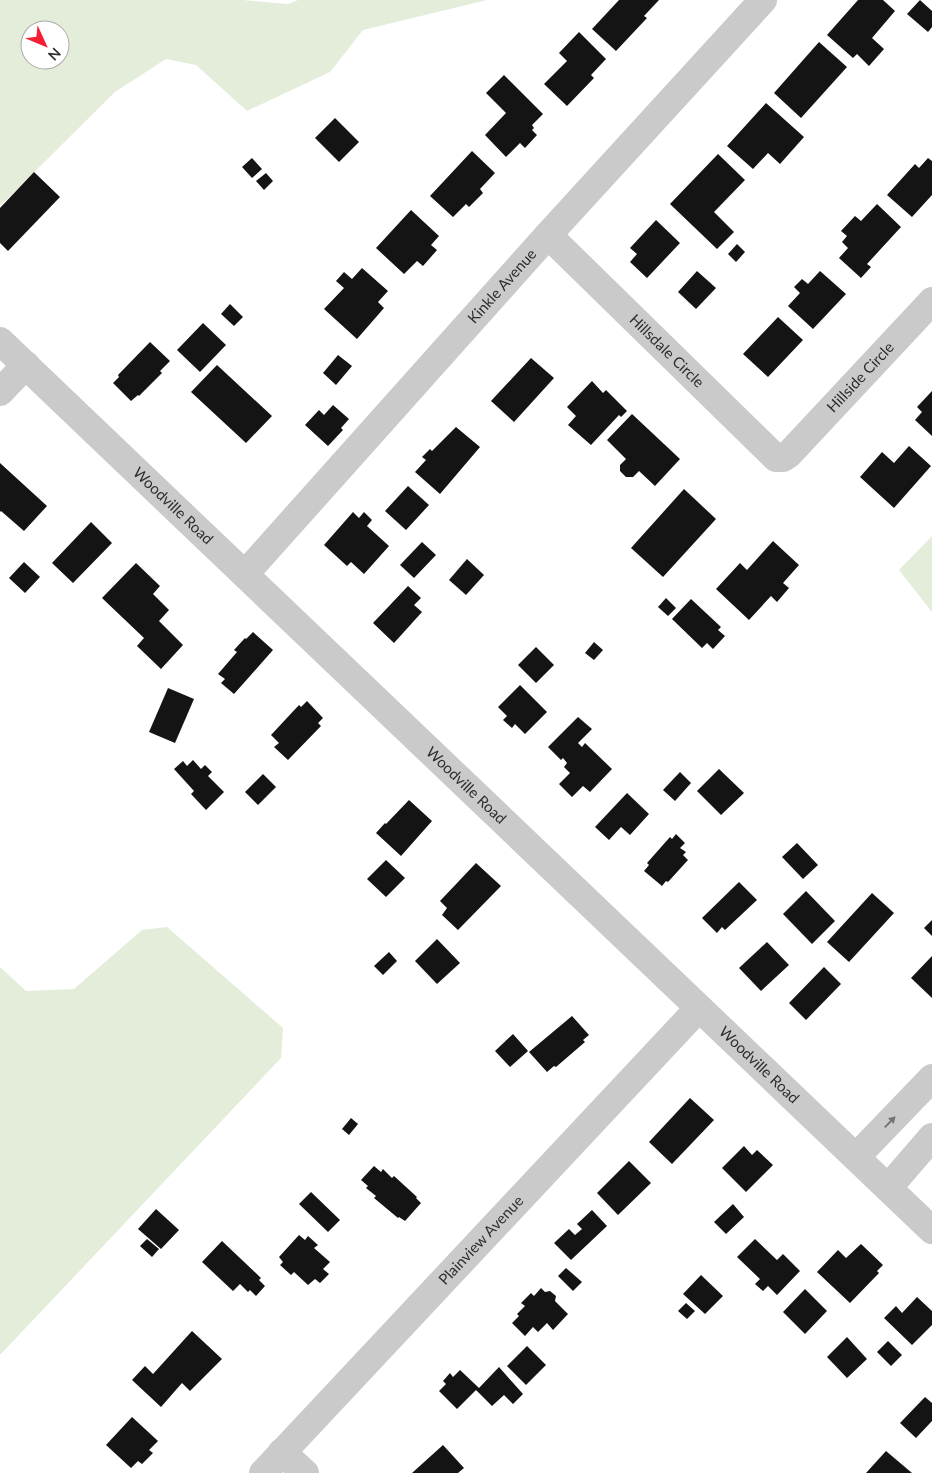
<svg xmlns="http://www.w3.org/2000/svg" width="932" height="1473" font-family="Lato,sans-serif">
<rect width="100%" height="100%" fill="#fff"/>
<g fill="#e4edd9" fill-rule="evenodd">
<path d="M 0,0 L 243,0 L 288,4 L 298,0 L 487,0 L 363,30 L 330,72 L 247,111 L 196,65 L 166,59 L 115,92 L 0,206 ZM 30,30 L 60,30 L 60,60 L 30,60 Z"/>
<polygon points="932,536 932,612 899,570"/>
<polygon points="167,927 283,1028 281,1058 0,1355 0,967 26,991 74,989 142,930"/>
</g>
<g fill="#141414">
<polygon points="619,0 659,0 644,16 647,18 616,51 592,29"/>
<polygon points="858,0 883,0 895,11 872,38 884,49 869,66 857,54 853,58 827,35"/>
<polygon points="920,0 932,11 932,27 928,32 907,14"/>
<polygon points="579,32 606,59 591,75 594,78 567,106 544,84 567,61 559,53"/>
<polygon points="819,42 847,67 801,118 774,93"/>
<polygon points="504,75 543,114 532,125 534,128 532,130 537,135 525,148 520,143 506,157 485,135 506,113 486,93"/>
<polygon points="766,103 804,137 780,164 768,153 753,169 727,146"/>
<polygon points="335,118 359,142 339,162 315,138"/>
<polygon points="472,151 495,173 480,189 483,193 469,207 466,204 453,217 430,196"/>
<polygon points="718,154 745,180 714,212 734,232 717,249 670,204"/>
<polygon points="252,158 262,169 252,178 242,167"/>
<polygon points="928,158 932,161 932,195 912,217 887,195 915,164 919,168"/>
<polygon points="34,172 60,197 8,251 0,243 0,208"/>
<polygon points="266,173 273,181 264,190 256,181"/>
<polygon points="877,204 901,227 867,264 871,267 861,278 839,258 848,248 842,242 847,236 841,231 855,216 861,221"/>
<polygon points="411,210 439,236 431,245 437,250 423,266 417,261 404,274 376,248"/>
<polygon points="656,220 680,243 647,278 630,262 637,254 630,248"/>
<polygon points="737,244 745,252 736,262 728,254"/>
<polygon points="362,268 388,291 378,302 384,308 357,339 324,309 344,288 336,281 344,272 352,279"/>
<polygon points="697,271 716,288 696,309 678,292"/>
<polygon points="820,271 846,294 813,329 788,306 800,293 794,287 802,279 808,284"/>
<polygon points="230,304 243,317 234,326 221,314"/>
<polygon points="778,317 803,340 768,377 743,354"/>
<polygon points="203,323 226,345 200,372 177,350"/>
<polygon points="150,342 170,361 160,371 162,373 139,396 138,395 131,401 113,383 119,377 118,375"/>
<polygon points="338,355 352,366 336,385 323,373"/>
<polygon points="531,358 554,378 514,422 491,401"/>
<polygon points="217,365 272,416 246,443 191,392"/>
<polygon points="592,381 603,393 606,390 627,411 621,417 619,415 591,445 568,425 576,416 567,407"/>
<polygon points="932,391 932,436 915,420 922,412 917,407"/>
<polygon points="333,405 349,419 341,428 343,430 328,446 305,425 319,410 324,415"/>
<polygon points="632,414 680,459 655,486 639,471 633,477 626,477 620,471 620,465 626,459 607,440"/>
<polygon points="456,427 480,447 440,494 415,472 426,460 422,457 430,449 432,451"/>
<polygon points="909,446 931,466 894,508 860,477 882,452 894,463"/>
<polygon points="0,463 47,506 24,531 1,511 0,512"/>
<polygon points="408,486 429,505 406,530 385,511"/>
<polygon points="684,489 716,519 663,577 631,548"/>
<polygon points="353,512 359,518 364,512 372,520 367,526 389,546 364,574 351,562 347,566 324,545"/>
<polygon points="91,522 112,543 73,583 52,563"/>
<polygon points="773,541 799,565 783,583 789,588 777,602 771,596 749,620 716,589 740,563 747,570"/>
<polygon points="422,542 436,555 414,578 400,565"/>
<polygon points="467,559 484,575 466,595 449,580"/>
<polygon points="24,562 40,577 25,593 9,578"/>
<polygon points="136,563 160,586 153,594 169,610 159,621 183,645 161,669 137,646 144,638 102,598"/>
<polygon points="408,586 421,598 414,605 422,612 394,643 373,623"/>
<polygon points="666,598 676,608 668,616 658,607"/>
<polygon points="691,599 721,627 718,630 725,636 713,649 707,643 702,648 672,619"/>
<polygon points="253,632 273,650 234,694 221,683 225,679 218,674 237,652 234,650 245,638 246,639"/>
<polygon points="594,642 603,650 594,660 585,653"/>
<polygon points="536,647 554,665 536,683 518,665"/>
<polygon points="520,685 547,712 525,734 515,724 512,728 503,720 507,716 498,707"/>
<polygon points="168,688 194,699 175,743 149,732"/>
<polygon points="307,701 323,718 318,723 321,726 288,760 274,747 279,743 271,735 299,705 301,707"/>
<polygon points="578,717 592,729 578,743 582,747 585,743 612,769 590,792 583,786 572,797 559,784 570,773 564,767 567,763 563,758 561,760 548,747"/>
<polygon points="193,760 201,769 205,765 212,772 208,776 224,792 206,810 191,794 194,791 174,769 183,761 187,766"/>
<polygon points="719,769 744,793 721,815 697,791"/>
<polygon points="680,772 691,783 675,801 663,790"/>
<polygon points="263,774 276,787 258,805 245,792"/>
<polygon points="627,793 649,814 630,835 621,827 609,840 595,827"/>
<polygon points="409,800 432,821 401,856 376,833 385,823 386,824"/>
<polygon points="676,834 685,843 680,848 686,852 683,855 688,860 668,882 666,881 662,886 644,871 649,865 647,863 670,837 672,839"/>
<polygon points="797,843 818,865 803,879 782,857"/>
<polygon points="386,860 405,878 386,897 367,879"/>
<polygon points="476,863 501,886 458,930 442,915 447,908 440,901"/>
<polygon points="739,882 757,900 725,930 722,927 717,933 702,918"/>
<polygon points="806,891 835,921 812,944 783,914"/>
<polygon points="872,893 894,913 849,962 827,942"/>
<polygon points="932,920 932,936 924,928"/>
<polygon points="437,939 460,963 437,984 415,961"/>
<polygon points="767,942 789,965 761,991 739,968"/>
<polygon points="389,952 397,961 383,975 374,966"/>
<polygon points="932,956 932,998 911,978"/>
<polygon points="824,967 841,984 806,1020 789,1003"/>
<polygon points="572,1016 589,1035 583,1040 585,1042 556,1067 554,1066 547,1072 529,1052"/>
<polygon points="513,1034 528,1051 510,1067 495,1051"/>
<polygon points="690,1098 714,1120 672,1164 649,1142"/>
<polygon points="351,1118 358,1124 349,1135 342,1129"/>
<polygon points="744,1146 752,1155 757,1150 773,1165 746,1192 722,1168"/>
<polygon points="629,1161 651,1183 618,1215 597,1193"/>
<polygon points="374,1166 381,1172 383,1169 392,1178 394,1176 417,1197 416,1198 421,1203 405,1221 399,1217 398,1218 374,1198 376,1196 366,1188 368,1186 361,1180"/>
<polygon points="311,1192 340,1220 328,1232 299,1204"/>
<polygon points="733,1204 744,1217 726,1234 714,1222"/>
<polygon points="156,1209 179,1230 161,1249 138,1229"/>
<polygon points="592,1210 607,1226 571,1260 554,1243 569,1229 575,1235 582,1229 577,1224"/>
<polygon points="299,1235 305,1240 308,1236 318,1245 314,1248 330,1262 323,1269 329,1274 320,1283 315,1279 308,1285 294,1272 291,1275 280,1265 283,1262 279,1257"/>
<polygon points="147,1239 159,1249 152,1257 140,1246"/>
<polygon points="755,1239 777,1260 783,1254 800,1271 777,1295 768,1286 763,1291 755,1284 760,1279 737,1257"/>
<polygon points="222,1241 261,1278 259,1280 265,1286 256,1296 250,1290 248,1292 240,1284 233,1291 202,1262"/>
<polygon points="861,1244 883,1265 877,1271 879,1273 850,1303 817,1272 838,1250 846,1258"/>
<polygon points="566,1268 582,1282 573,1291 558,1276"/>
<polygon points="701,1275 723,1296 705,1314 683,1294"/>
<polygon points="541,1288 545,1292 550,1291 556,1296 555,1301 568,1314 553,1330 547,1323 538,1332 533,1327 525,1336 512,1323 519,1316 517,1314 525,1306 521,1303 531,1293 534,1296"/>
<polygon points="805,1289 827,1311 805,1334 783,1312"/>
<polygon points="917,1297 932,1311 932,1325 912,1345 884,1318 896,1306 902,1313"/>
<polygon points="686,1303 695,1311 687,1319 678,1311"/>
<polygon points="192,1331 222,1359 190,1391 182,1383 161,1407 132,1380 145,1366 153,1374"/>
<polygon points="847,1337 867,1359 847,1378 827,1357"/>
<polygon points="888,1341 902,1355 891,1366 877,1352"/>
<polygon points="527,1346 546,1365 526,1385 507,1366"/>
<polygon points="499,1367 523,1394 513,1404 504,1395 492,1406 476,1390 457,1409 439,1391 446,1384 443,1381 450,1373 453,1377 460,1370 479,1388"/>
<polygon points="925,1397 932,1403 932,1421 916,1438 900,1423"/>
<polygon points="132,1417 158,1441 149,1450 153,1453 142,1464 138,1461 131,1468 106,1445"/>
<polygon points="443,1445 464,1468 458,1473 412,1473"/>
<polygon points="886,1451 912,1473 866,1473"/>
</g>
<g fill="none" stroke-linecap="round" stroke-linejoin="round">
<g stroke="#cacaca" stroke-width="28">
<path id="s1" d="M 548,235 L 776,458 L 783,458 L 789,454 L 932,301"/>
<path id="s2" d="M 0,341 L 932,1230"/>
<polyline points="0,392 26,365"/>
<path id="s3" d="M 245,574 L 548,235 L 763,0"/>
<polyline points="856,1157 932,1078"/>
<polyline points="888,1188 932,1137"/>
<polyline points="282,1452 305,1473"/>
<path id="s4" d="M 263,1473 L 699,1008"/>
</g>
</g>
<defs><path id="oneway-solid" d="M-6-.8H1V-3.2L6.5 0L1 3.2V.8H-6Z" transform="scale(1.25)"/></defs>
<use fill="#747474" href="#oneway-solid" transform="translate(890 1122) rotate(-46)"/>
<g text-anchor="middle" stroke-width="5" stroke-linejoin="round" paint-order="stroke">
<g font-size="15" fill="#2d2d2d" stroke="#fff">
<text dy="5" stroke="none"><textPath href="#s3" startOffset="386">Kinkle Avenue</textPath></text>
<text dy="5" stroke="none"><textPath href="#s1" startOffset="166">Hillsdale Circle</textPath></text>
<text dy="5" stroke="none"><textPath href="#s1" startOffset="438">Hillside Circle</textPath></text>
<text dy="5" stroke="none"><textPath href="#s2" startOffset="239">Woodville Road</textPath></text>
<text dy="5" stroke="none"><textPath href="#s2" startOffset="644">Woodville Road</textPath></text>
<text dy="5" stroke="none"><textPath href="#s2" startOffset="1049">Woodville Road</textPath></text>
<text dy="5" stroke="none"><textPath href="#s4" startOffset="319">Plainview Avenue</textPath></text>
</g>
</g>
<g transform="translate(45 45) rotate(134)"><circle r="24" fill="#ffffff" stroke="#ababab"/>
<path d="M0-4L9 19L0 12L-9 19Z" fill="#f61d35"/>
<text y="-8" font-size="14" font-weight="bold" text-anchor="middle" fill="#2d2d2d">N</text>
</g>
</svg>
